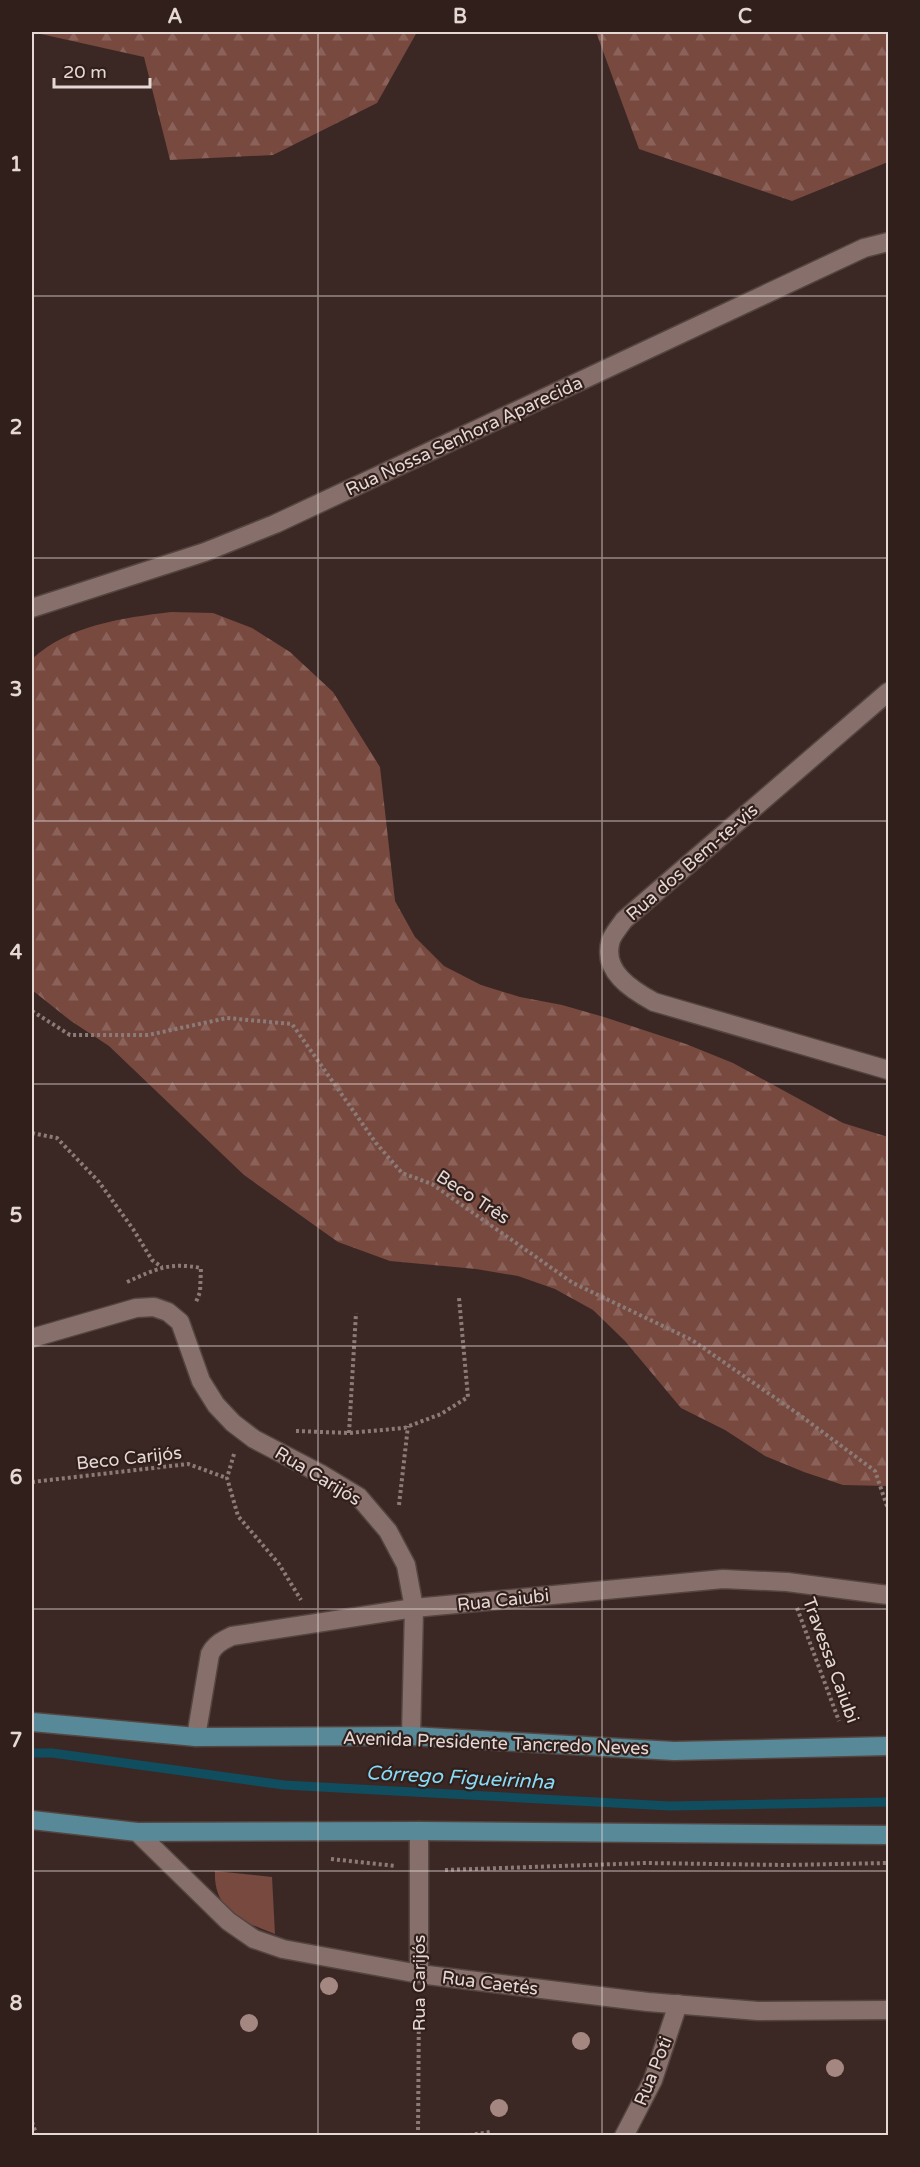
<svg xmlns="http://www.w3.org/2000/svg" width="920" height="2167" font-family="'Varela Round',sans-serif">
<defs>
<pattern id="forest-firs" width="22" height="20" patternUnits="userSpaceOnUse" patternTransform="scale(1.5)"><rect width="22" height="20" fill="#78493f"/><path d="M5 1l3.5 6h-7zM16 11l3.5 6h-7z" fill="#8b625a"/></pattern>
</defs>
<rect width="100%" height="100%" fill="#3b2824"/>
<g fill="url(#forest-firs)">
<polygon points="32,32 417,32 377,103 273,155 170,160 144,57"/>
<polygon points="596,32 888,32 888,162 792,201 639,149"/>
<path d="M 171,612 L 213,613 L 252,628 L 290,652 L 333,692 L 380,767 L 395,901 L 415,937 L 444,966 L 481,985 L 520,997 L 562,1005 L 604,1017 L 686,1044 L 733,1063 L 843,1123 L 888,1137 L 888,1486 L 843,1485 L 804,1472 L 765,1456 L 725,1430 L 681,1408 L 625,1341 L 593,1310 L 555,1289 L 518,1276 L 476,1269 L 390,1261 L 338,1242 L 244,1175 L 109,1046 L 71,1021 L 32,990 L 32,659 C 69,625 122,618 171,612 Z"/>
</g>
<path fill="#78493f" d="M 215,1871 L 272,1877 L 275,1934 C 243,1922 213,1910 215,1871 Z"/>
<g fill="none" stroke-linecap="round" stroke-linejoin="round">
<polyline stroke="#104e5f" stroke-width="9" points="32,1753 52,1753 284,1785 670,1806 888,1802"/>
<g stroke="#544541" stroke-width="21">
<polyline id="lane" points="624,2136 653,2080 678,2004"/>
</g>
<g stroke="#544541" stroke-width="21">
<g id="street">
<polyline points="32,608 205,552 275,524 864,248 888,242"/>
<path d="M 888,692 L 624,920 C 620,926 613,934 611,940 C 601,971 632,990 654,1002 L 888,1070"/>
<polyline points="32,1338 136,1308 154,1307 168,1312 180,1322 201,1381 216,1405 233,1423 254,1439 321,1474 359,1497 388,1531 406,1565 414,1608 411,1736"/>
<path d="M 196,1737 L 210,1654 C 215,1644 222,1641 232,1636 L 414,1608 L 723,1579 L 787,1582 L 888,1595"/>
<polyline points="137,1832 228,1921 254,1939 283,1949 419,1974 648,2002 758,2011 888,2010"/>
<polyline points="419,1974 419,1831"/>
</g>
</g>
<g stroke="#544541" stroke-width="21">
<g id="primary">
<polyline points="32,1722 196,1737 411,1736 674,1751 888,1746"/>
<polyline points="32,1820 137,1832 419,1831 888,1835"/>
</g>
</g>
<g stroke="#8b7a77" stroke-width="4" stroke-dasharray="3 3" stroke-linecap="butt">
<polyline points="32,1011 70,1035 148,1035 227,1018 292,1024 376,1143 402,1173 432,1184 573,1283 692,1340 801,1416 875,1471 888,1509"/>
<polyline points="32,1133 57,1138 99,1182 133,1229 152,1260 162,1267"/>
<path d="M 127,1282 C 156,1269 169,1262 201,1268 L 200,1292 L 196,1302"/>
<polyline points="296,1431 349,1433 404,1428 441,1414 468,1397 459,1298"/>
<polyline points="349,1433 356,1313"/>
<polyline points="234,1454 227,1478 238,1516 279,1564 301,1600"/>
<polyline points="32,1482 188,1464 227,1478"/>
<polyline points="399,1505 408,1426"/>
<polyline points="797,1608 839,1721"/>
<polyline points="331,1859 396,1866"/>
<polyline points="445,1870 646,1863 786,1865 888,1863"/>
<polyline points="32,2122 37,2136"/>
<polyline points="418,2136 419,1999"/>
<polyline points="463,2136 490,2132"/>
</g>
<use href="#lane" stroke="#87706c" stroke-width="18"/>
<use href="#street" stroke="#87706c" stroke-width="18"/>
<use href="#primary" stroke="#578998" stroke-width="18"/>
</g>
<g fill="#a58781">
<circle cx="329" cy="1986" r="9"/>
<circle cx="249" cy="2023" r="9"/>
<circle cx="581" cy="2041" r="9"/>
<circle cx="835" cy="2068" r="9"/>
<circle cx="499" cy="2108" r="9"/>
</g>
<path fill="none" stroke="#e5d8d5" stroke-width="1.5" stroke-opacity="0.55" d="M 318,32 L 318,2136M 602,32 L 602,2136M 32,296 L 888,296M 32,558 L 888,558M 32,821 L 888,821M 32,1084 L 888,1084M 32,1346 L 888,1346M 32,1609 L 888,1609M 32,1871 L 888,1871"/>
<g text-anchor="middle" stroke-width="4.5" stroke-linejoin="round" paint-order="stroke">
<g font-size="18" fill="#e5d8d5" stroke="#311f1b">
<text transform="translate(464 436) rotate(-25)" y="6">Rua Nossa Senhora Aparecida</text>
<text transform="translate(692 862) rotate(-41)" y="6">Rua dos Bem-te-vis</text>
<text transform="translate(473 1197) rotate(33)" y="6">Beco Três</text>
<text transform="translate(129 1458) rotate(-6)" y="6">Beco Carijós</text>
<text transform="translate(318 1476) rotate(31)" y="6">Rua Carijós</text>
<text transform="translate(503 1600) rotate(-6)" y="6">Rua Caiubi</text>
<text transform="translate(831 1660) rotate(70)" y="6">Travessa Caiubi</text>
<text transform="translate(496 1743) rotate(2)" y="6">Avenida Presidente Tancredo Neves</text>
<text transform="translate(419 1983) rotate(-90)" y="6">Rua Carijós</text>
<text transform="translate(490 1983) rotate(7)" y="6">Rua Caetés</text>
<text transform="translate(653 2071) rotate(-68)" y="6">Rua Poti</text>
</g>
<g font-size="20" font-style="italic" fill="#87dbf7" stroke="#311f1b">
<text transform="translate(460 1777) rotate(3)" y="7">Córrego Figueirinha</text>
</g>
</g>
<rect width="920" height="2167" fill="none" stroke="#311f1b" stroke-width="66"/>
<path d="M54 78v9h96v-9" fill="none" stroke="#e5d8d5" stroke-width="3"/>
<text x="63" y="78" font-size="18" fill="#e5d8d5" stroke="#311f1b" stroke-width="4.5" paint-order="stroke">20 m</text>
<rect x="33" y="33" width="854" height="2101" fill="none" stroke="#e5d8d5" stroke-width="2"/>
<g font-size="20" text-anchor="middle" font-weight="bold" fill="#e5d8d5">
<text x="175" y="23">A</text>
<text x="460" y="23">B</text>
<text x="745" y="23">C</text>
<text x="16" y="171">1</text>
<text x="16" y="434">2</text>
<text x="16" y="696">3</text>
<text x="16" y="959">4</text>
<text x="16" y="1222">5</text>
<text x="16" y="1484">6</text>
<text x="16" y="1747">7</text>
<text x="16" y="2010">8</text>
</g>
</svg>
